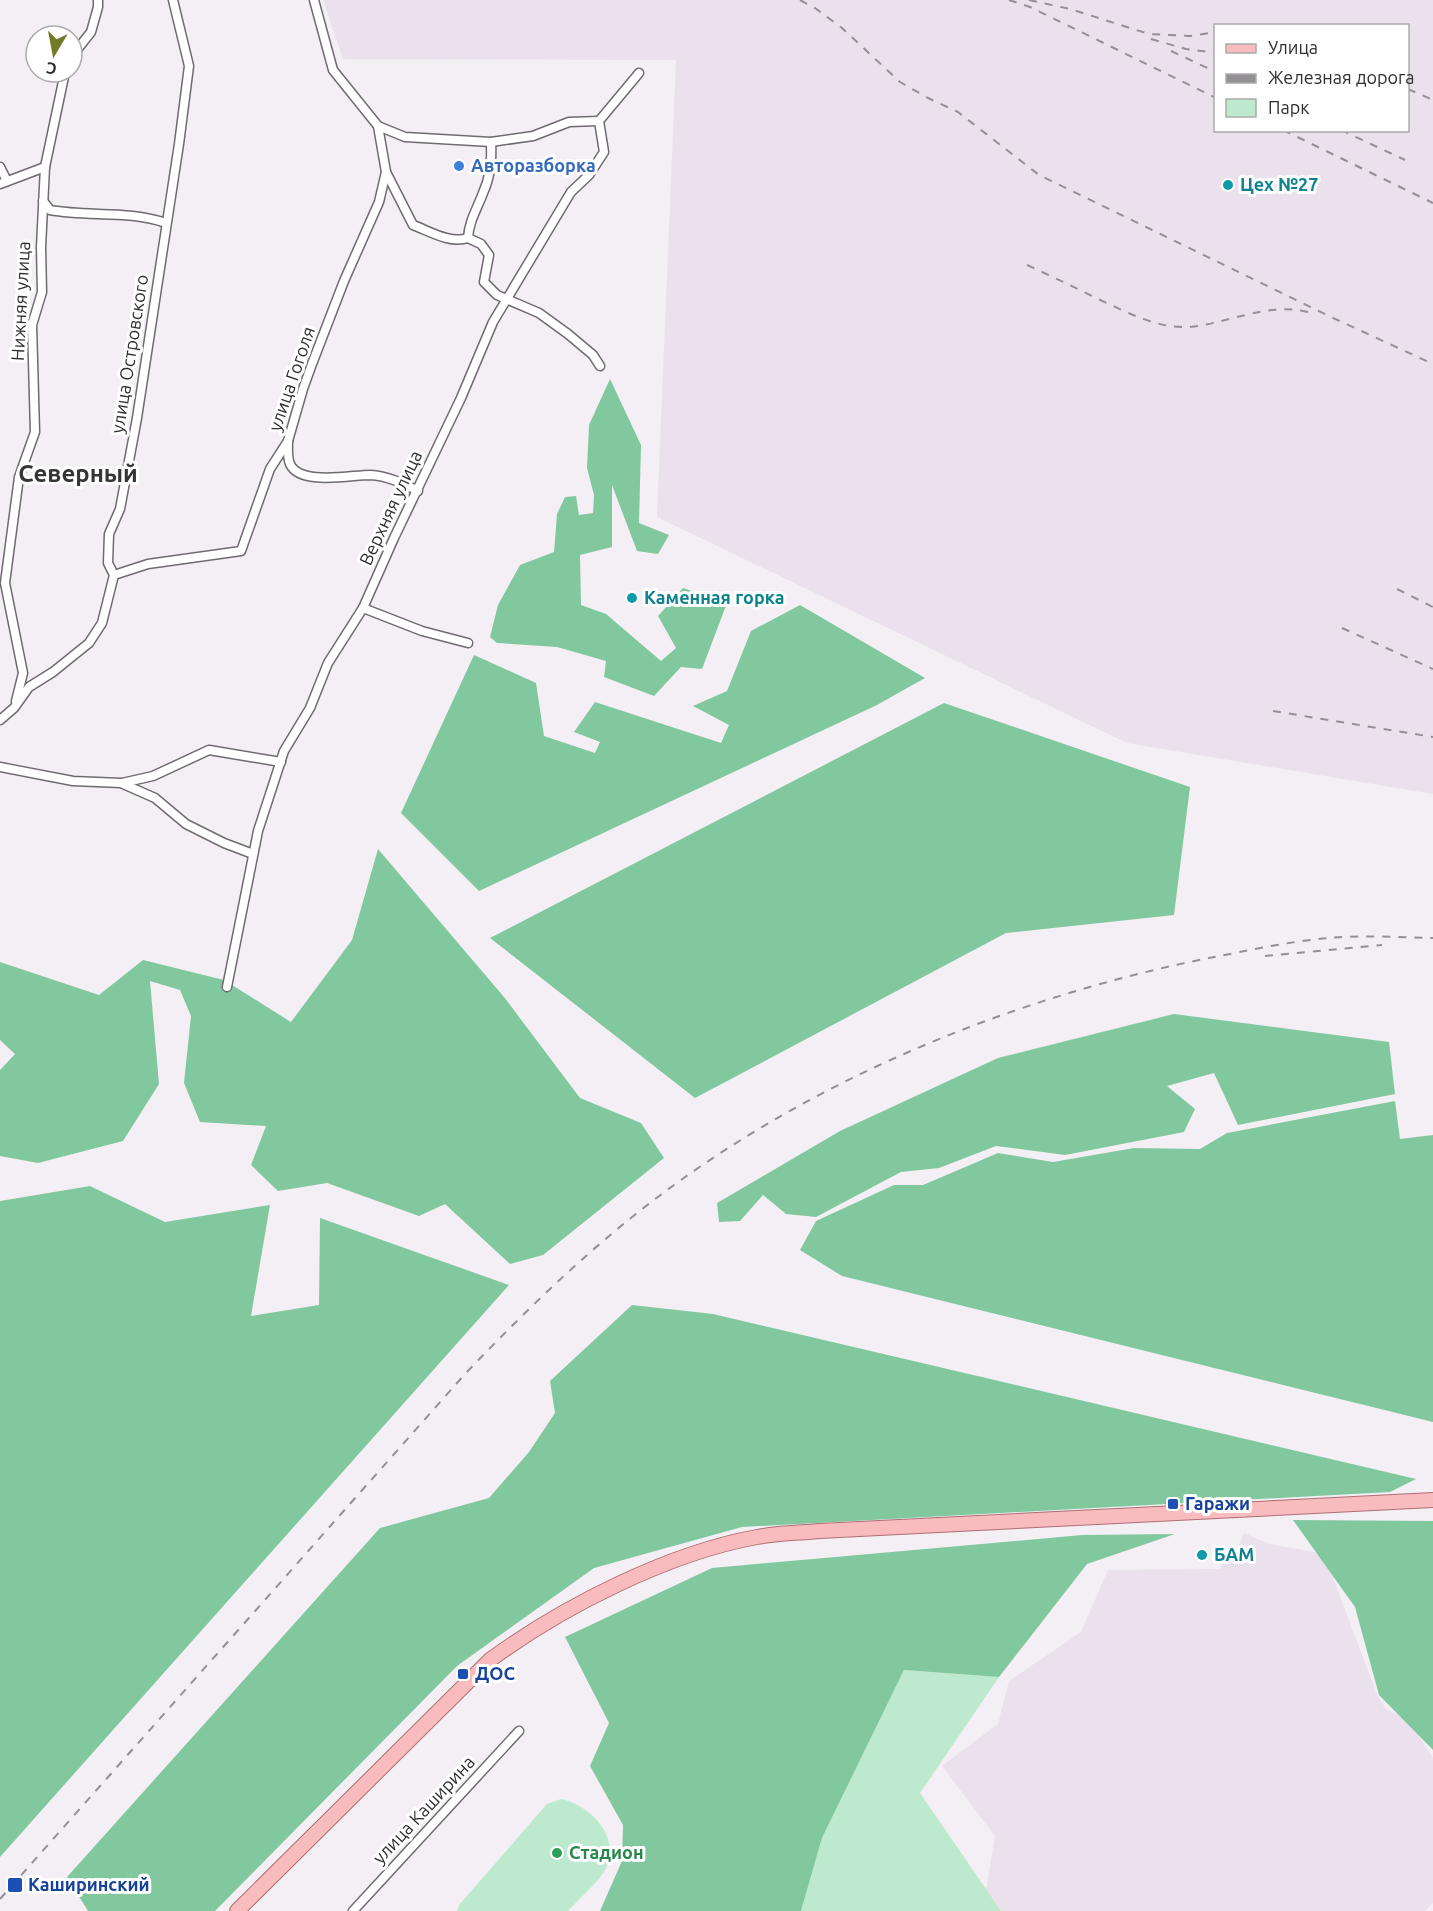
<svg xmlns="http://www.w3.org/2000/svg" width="1433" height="1911" font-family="Ubuntu,sans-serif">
<rect width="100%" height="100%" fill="#f3eff4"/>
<g fill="#eae1ec" fill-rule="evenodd">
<path d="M 323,0 L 1433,0 L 1433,794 L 1127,743 L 657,517 L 676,60 L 343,59 ZM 1216,26 L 1408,26 L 1408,130 L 1216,130 Z"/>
<polygon points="1244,1533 1270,1544 1324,1554 1378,1697 1386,1709 1409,1721 1433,1758 1433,1903 1425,1911 1001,1911 986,1890 995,1836 942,1766 998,1724 1009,1681 1081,1632 1108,1570 1220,1569 1225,1552 1230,1551 1235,1556"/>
</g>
<g fill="#bdeace">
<polygon points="904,1670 999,1677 920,1793 1001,1911 801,1911 822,1838"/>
<path d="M 561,1799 C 590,1805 621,1836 606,1868 C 599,1882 579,1899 568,1911 L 457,1911 L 459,1905 L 547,1804 Z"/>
</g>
<g fill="#82c89f">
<polygon points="610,379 641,445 639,523 669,535 658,554 637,551 612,485 612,547 580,555 581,605 606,614 661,661 676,648 658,616 683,588 727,603 702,669 681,667 654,696 604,677 606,661 557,647 497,643 490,637 498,605 520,565 554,552 557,514 565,497 576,496 579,515 593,513 594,495 587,468 589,425"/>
<polygon points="800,605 925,678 877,705 479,891 401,813 474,655 536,683 544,736 595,753 600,742 574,732 595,702 721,743 729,725 693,706 727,691 751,631"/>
<polygon points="944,703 1190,787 1174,915 1006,933 695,1098 490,938"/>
<polygon points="378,849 504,997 580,1098 641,1123 664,1158 543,1255 510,1264 445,1204 419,1216 327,1183 278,1191 251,1165 266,1126 200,1122 184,1083 191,1016 180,990 150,981 159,1084 123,1141 38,1163 0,1156 0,1070 15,1054 0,1040 0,962 99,995 143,960 224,980 291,1022 352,940"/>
<polygon points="1174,1014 1389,1042 1395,1094 1238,1125 1214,1073 1167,1086 1195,1109 1184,1132 1065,1155 996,1146 939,1168 901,1172 816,1217 786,1214 763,1195 740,1221 719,1222 717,1203 840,1131 998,1058"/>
<polygon points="1395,1101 1400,1139 1433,1135 1433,1422 842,1276 800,1250 816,1221 894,1185 923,1185 998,1153 1053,1162 1134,1148 1200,1149 1227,1133"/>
<polygon points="90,1186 165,1222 270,1205 251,1316 319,1305 320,1218 509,1285 0,1857 0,1201"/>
<polygon points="632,1305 713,1314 1416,1479 1390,1492 742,1527 594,1568 457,1666 215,1911 88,1911 67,1877 380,1528 489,1498 529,1452 555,1413 550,1381"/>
<polygon points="1293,1520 1433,1521 1433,1750 1379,1695 1355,1607"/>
<polygon points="1175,1534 1087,1564 999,1677 904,1670 822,1838 801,1911 600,1911 622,1861 623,1825 590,1766 609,1723 565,1637 712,1568 1082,1535"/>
</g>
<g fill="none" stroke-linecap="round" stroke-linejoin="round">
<g stroke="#6f6b70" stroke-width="11">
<g id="minor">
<polyline points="314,0 333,70 378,126 405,137 491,142 533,136 569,122 599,121"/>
<polyline points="72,56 91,32 98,7 98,0"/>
<polyline points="0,167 7,181"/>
<path d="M 386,172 L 413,225 C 429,231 450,244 468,238 L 481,244 L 489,255 L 484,282 L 497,295 L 539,313 L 568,334 L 593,355 L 600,366"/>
<polyline points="0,184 45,167"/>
<path d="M 43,201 L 50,210 C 88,217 129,210 166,223"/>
<path d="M 468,238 C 469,221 477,209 483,193 C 490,178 492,159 491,142"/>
<path d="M 288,441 C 288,449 287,457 290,464 C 300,486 351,475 370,475 C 388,476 402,483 418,491"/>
<polyline points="114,575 148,564 241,551 270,469 288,441 303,389 312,364 344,281 379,202 386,172 378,126"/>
<polyline points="363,608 422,631 468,643"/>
<polyline points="16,701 23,673 5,583 19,477 35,432 32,325 42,292 41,247 45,167 65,72"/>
<polyline points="0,720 14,708 29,687 53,672 89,643 102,623 114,575 108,563 109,534 120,509 137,418 179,144 189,66 173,0"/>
<polyline points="0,767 73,781 121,783 155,798 186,824 224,843 253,854"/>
<polyline points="122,783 153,776 209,750 281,762"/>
<polyline points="227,987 258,831 284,751 310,708 328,663 363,608 394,538 461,398 493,322 571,192 589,175 604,152 599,121 639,73"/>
<polyline points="353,1911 519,1731"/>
</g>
</g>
<g stroke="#ae6e72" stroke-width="16">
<path id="primary" d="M 237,1911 L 490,1660 C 562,1607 668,1553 757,1537 C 777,1533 799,1533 820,1531 L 1433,1500"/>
</g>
<use href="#minor" stroke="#fff" stroke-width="8"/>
<use href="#primary" stroke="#f8bcbf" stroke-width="14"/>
<g stroke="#939094" stroke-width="2" stroke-dasharray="8 8" stroke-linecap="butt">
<polyline points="800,0 815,8 842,28 900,82 928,98 958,112 1039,175 1331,317 1433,364"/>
<polyline points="1009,0 1030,7 1216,98"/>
<polyline points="1029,0 1070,9 1149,34 1190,36 1216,32"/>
<polyline points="1151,39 1186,49 1216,53"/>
<polyline points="1171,51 1216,72"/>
<polyline points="1408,89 1433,100"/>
<polyline points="1283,130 1433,203"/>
<polyline points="1341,130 1405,160"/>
<path d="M 1027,265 C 1051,276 1074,287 1098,299 C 1127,312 1157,329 1190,327 C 1229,323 1268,302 1308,312"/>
<polyline points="1397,589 1433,607"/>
<polyline points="1342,628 1433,669"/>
<polyline points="1273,711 1433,737"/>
<polyline points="1265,956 1382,945"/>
<path d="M 0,1899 L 465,1374 C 532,1304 602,1236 681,1180 C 836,1069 1024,995 1209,958 C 1246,951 1291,941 1329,938 C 1363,935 1399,937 1433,938"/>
</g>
</g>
<circle fill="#3f7fe0" stroke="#fefeff" stroke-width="2" cx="459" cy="166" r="6"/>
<g fill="#0f9aa8" stroke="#fefeff" stroke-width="2">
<circle cx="1228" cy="185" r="6"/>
<circle cx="632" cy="598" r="6"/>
<circle cx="1202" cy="1555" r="6"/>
</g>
<g fill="#1a4fb4" stroke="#fefeff" stroke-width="2">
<rect x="1167" y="1498" width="12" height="12" rx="3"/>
<rect x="457" y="1668" width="12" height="12" rx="3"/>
<rect x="7" y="1877" width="16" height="16" rx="3"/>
</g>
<circle fill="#2e9e5b" stroke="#fefeff" stroke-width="2" cx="557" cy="1853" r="6"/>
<g text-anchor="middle" stroke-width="6" stroke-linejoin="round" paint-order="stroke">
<g font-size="18" font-weight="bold" fill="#366cbe" stroke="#fefeff" text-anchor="start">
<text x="471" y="172">Авторазборка</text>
</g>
<g font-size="18" font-weight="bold" fill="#0d838f" stroke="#fefeff" text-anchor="start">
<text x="1240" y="191">Цех №27</text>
<text x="644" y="604">Каменная горка</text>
<text x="1214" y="1561">БАМ</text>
</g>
<g font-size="18" fill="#2f2e30" stroke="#fefeff">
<text transform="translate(21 301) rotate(-87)" y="6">Нижняя улица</text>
<text transform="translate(130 354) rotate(-81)" y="6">улица Островского</text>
<text transform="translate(292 379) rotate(-71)" y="6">улица Гоголя</text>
<text transform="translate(391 508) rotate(-65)" y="6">Верхняя улица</text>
<text transform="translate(424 1810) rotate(-47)" y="6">улица Каширина</text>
</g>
<g font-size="18" font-weight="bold" fill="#164399" stroke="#fefeff" text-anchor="start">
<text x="1185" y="1510">Гаражи</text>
<text x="475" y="1680">ДОС</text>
<text x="28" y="1891">Каширинский</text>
</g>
<g font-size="18" font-weight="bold" fill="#27864d" stroke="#fefeff" text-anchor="start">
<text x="569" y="1859">Стадион</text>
</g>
<g font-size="24" font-weight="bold" fill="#373438" stroke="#fefeff">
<text x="78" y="482">Северный</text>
</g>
</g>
<rect x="1214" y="24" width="195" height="108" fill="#fefeff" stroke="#ababac" stroke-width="1.5"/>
<rect x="1226" y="44" width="30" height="9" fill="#f8bcbf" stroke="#ababac" stroke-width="1.5"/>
<text x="1268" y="54" font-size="18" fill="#2f2e30">Улица</text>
<rect x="1226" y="74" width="30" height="9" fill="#939094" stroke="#ababac" stroke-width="1.5"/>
<text x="1268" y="84" font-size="18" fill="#2f2e30">Железная дорога</text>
<rect x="1226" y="99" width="30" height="18" fill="#bdeace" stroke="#ababac" stroke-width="1.5"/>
<text x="1268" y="114" font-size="18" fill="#2f2e30">Парк</text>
<g transform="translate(54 54) rotate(190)"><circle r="28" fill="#fefeff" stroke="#ababac" stroke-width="1.5"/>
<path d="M0-4.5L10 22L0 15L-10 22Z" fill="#727c28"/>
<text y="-9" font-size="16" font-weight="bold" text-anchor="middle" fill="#2f2e30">С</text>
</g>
</svg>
